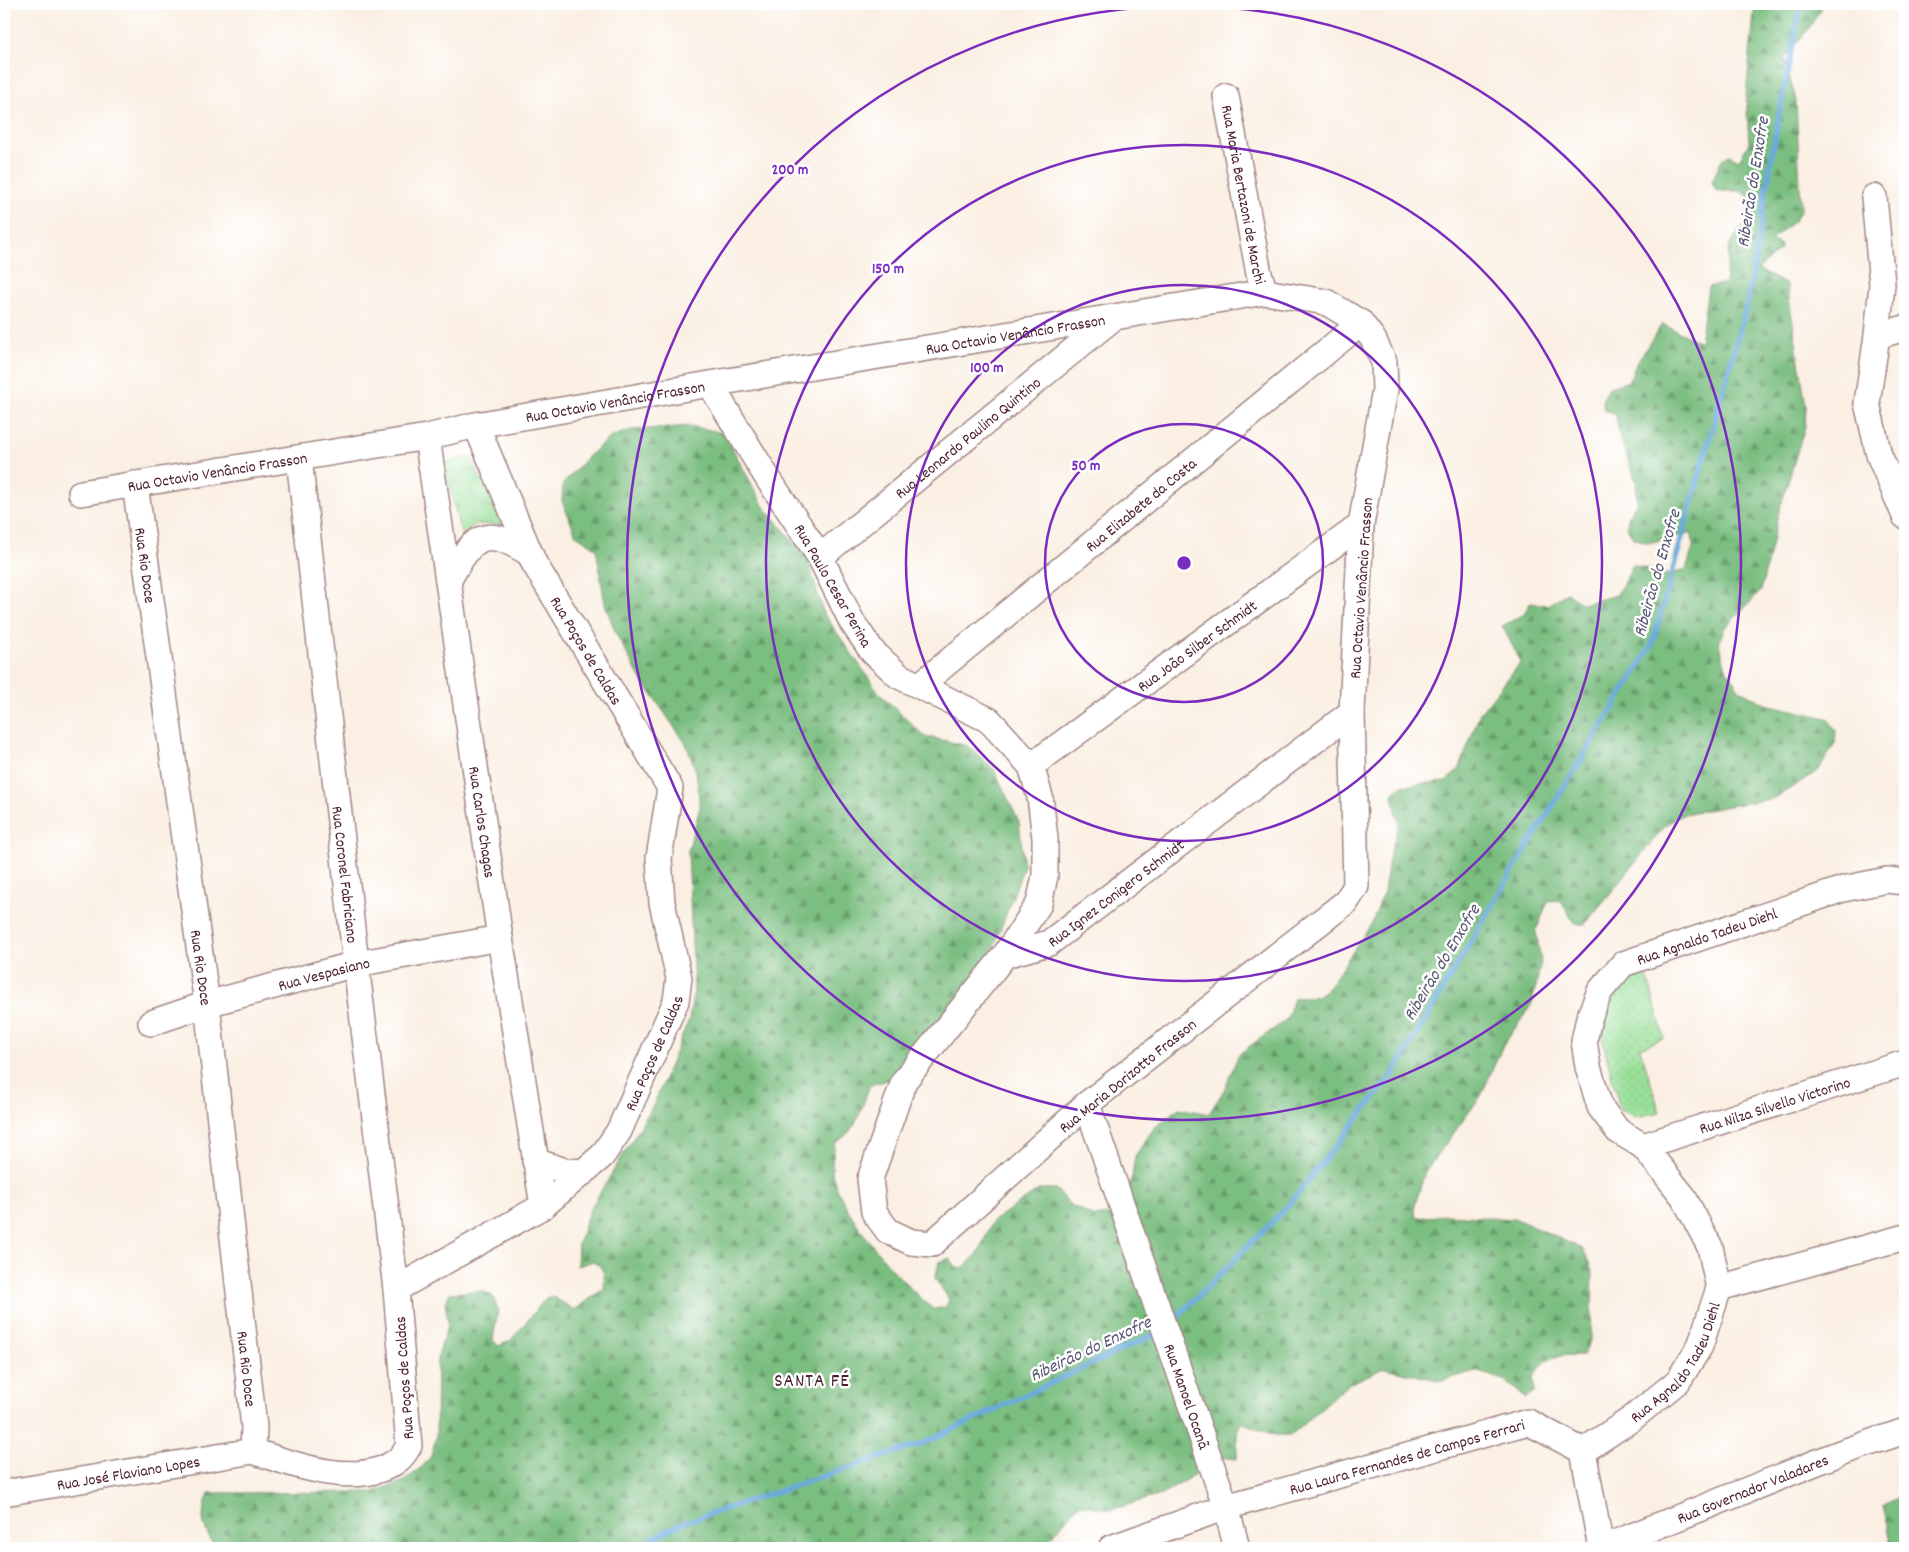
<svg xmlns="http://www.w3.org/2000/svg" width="1909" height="1552" font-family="Dekko,sans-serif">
<defs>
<pattern id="grass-dots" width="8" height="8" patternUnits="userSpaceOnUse" patternTransform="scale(1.25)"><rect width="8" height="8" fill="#99df98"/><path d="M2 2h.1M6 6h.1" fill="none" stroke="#85bf83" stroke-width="1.8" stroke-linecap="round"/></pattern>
<pattern id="forest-firs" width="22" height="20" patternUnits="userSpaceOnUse" patternTransform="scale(1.25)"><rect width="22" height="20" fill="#7abe80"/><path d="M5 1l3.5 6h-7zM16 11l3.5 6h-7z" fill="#669a69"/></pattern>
<pattern id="park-tufts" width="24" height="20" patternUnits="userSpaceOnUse" patternTransform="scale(1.25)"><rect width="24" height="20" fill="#99df98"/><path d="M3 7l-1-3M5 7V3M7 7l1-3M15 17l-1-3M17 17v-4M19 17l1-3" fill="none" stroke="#85bf83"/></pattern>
</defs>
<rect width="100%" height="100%" fill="#fff"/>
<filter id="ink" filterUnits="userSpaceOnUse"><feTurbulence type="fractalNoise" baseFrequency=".02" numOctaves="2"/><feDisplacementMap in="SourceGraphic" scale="10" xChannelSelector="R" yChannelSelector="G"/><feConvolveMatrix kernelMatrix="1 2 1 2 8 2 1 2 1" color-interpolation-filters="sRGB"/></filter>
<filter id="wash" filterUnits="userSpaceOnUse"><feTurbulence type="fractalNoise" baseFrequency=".0096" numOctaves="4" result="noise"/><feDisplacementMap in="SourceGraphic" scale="20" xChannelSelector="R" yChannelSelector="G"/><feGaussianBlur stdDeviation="1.12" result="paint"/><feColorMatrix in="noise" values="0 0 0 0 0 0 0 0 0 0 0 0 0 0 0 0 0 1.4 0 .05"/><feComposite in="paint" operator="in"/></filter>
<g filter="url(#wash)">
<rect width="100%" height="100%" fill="#faefe2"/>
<polygon fill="url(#grass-dots)" stroke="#727f62" points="1645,968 1664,1038 1640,1048 1660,1112 1636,1117 1620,1109 1598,1022 1626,979"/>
<g fill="url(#forest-firs)" stroke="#626e56">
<path d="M 1755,4 L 1823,4 L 1810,27 L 1784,58 L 1796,100 L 1801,209 L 1795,220 L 1771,240 L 1781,245 L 1780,250 L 1758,269 L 1787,285 L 1806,406 L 1805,426 L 1778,515 L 1761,591 L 1724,629 L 1719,644 L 1727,671 L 1740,690 L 1766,704 L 1827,718 L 1836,730 L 1835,744 L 1818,771 L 1775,798 L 1684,814 L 1666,825 L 1585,924 L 1575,924 L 1560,900 L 1548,901 L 1536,931 L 1541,962 L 1532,1004 L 1502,1047 L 1481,1096 L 1425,1172 L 1414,1208 L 1416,1218 L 1447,1215 L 1516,1219 L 1583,1249 L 1593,1272 L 1591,1339 L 1583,1355 C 1555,1356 1549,1353 1533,1378 L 1535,1391 L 1526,1398 L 1504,1380 L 1475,1371 L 1442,1381 L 1384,1368 L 1347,1385 L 1291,1435 L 1274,1435 L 1241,1422 L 1237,1432 L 1237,1459 L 1211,1456 L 1195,1474 L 1164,1494 L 1110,1510 L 1079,1504 L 1047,1543 L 1031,1548 L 215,1548 C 202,1524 199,1519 209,1493 L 373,1492 L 404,1481 L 423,1466 L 431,1456 L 436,1438 L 437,1358 L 448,1324 L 445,1302 L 450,1293 L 481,1291 L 492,1295 L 498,1310 L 493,1340 L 499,1346 L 511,1340 L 547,1297 L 554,1297 L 574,1310 L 604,1289 C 605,1277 605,1268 593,1261 L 577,1266 L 578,1244 L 589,1211 L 654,1104 L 689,1019 L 694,990 L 688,851 L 700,807 L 696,771 L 686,744 L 639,676 L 616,634 L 605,604 L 596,548 L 576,535 L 562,501 L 563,484 L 588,456 L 611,437 L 631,430 L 691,426 L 724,433 L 764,507 L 807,557 L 824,614 L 880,694 L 924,736 L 968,746 L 994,769 L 1019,822 L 1024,866 L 987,966 L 910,1074 L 870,1085 C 862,1106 857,1132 835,1143 C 834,1153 830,1168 833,1177 C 845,1219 900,1282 933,1309 L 946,1307 L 949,1299 L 935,1279 L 939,1262 L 950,1258 L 956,1268 L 964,1267 L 978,1253 L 993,1221 L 1040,1189 L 1056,1189 L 1069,1204 L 1094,1217 L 1114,1214 L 1132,1177 L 1135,1156 L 1154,1128 L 1179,1108 L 1209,1114 L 1224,1090 L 1239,1054 L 1287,1019 L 1294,998 L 1317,996 L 1329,987 L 1372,923 L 1384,892 L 1390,854 L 1399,823 L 1392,793 L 1402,786 L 1446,781 L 1459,770 L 1480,713 L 1521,662 L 1502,626 L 1523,615 L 1531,602 L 1547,605 L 1567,593 L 1582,604 L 1617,595 L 1633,565 L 1669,575 L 1686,569 L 1694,545 L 1691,533 L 1648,543 L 1633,538 L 1627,527 L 1628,517 L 1637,502 L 1636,481 L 1620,439 L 1616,415 L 1604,410 L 1602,401 L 1609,387 L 1629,381 L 1636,364 L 1662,324 L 1700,342 L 1708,287 L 1725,283 L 1729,246 L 1745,222 L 1750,198 L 1741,191 L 1716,191 L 1712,181 L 1722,160 L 1729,155 L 1739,160 L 1749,143 L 1746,95 Z"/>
<polygon points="1905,1495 1905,1548 1882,1548 1890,1540 1885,1505"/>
</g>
<polygon fill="url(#park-tufts)" stroke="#727f62" points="470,457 504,525 476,524 461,534 444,463"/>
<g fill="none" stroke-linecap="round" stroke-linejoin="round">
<g stroke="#6aaadd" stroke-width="5.5">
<polyline points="1170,1324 1287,1207 1393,1074 1516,865 1652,645 1748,300 1778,119 1801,4"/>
<polyline points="634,1548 682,1523 924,1443 1159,1332"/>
</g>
</g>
</g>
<g filter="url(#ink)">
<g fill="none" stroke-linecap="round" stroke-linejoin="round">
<g stroke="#a28786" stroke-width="28">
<g id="minor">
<path id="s1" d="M 1226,96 L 1259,274 L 1265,292"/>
<polyline points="1874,197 1882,284 1877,336 1867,403 1879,455 1905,516"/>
<polyline points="1877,336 1905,328"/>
<path id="s2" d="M 427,437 L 500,938 L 543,1206"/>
<path id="s3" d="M 299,458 L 356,964 L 396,1289"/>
<path id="s4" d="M 135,484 L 207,1004 L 254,1427 L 253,1451"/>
<path id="s5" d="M 81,493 L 427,437 L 476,425 L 710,384 L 1265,292 L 1326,302 L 1361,323 L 1373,339 L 1384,362 L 1385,389 L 1361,525 L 1352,712 L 1356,886 L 1346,902 L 1087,1104 L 932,1244 L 911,1242 L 888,1231 L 874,1212 L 870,1179 L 904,1081 L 1005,955 L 1039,904 L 1045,876 L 1045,838 L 1040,797 L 1031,766 L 989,720 L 899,676 L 872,651 L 852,622 L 820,557 L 765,474 L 710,384"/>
<path id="s6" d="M 820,557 L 1113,318"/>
<path d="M 448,581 C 473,537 483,523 530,554"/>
<path id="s7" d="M 920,685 L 1361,323"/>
<path id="s8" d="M 1031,766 L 1361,525"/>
<path id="s9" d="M 1005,955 L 1049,943 L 1352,712"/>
<path id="s10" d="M 151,1023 L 207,1004 L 356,964 L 500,938"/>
<path id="s11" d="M 1087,1104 L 1226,1507 L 1237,1548"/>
<path id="s12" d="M 1643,1146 L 1905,1063"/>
<polyline points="535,1161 565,1171 584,1172"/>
<polyline points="1719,1288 1905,1237"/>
<path id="s13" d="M 253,1451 C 293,1465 362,1490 399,1459 C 403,1456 406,1450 409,1446 L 396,1289 L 543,1206 L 602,1156 L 619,1131 L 676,1001 L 679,978 L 662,903 L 659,858 L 670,788 L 534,563 L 476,425"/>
<path id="s14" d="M 1583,1451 L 1630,1420 L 1678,1381 L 1700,1346 L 1719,1288 L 1710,1247 L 1683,1196 L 1643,1146 L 1618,1131 L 1600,1107 L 1588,1067 L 1584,1041 L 1589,1018 L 1600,991 L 1623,964 L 1843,889 L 1887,880 L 1905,882"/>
<polyline points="1583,1451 1601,1548"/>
<path id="s15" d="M 4,1493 L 253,1451"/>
<path id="s16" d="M 1111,1548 L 1226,1507 L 1528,1422 L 1583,1451"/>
<path id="s17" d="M 1602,1548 L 1840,1453 L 1905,1431"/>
</g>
</g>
<use href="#minor" stroke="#fff" stroke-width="25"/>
</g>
</g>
<g fill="none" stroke="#7b2cbf" stroke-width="2.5">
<circle cx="1184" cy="563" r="139"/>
<circle cx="1184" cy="563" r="278"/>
<circle cx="1184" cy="563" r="418"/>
<circle cx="1184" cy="563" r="557"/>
</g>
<g text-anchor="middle" stroke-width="5" stroke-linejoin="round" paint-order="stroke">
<g font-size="16" fill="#4a1f2b" stroke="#fff">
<text dy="6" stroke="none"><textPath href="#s1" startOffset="100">Rua Maria Bertazoni de Marchi</textPath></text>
<text dy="6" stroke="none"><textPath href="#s5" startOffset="948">Rua Octavio Venâncio Frasson</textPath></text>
<text dy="6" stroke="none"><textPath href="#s5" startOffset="542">Rua Octavio Venâncio Frasson</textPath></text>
<text dy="6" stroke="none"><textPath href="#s6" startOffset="190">Rua Leonardo Paulino Quintino</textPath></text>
<text dy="6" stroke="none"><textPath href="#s5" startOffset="138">Rua Octavio Venâncio Frasson</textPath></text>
<text dy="6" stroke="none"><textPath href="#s7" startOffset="285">Rua Elizabete da Costa</textPath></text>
<text dy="6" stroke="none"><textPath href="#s4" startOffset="82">Rua Rio Doce</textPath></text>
<text transform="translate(834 585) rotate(60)" y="6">Rua Paulo Cesar Perina</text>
<text transform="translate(1360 588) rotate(-86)" y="6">Rua Octavio Venâncio Frasson</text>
<text dy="6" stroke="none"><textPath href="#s8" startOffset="205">Rua João Silber Schmidt</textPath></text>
<text transform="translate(587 650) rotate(59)" y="6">Rua Poços de Caldas</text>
<text dy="6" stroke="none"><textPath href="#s2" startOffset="389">Rua Carlos Chagas</textPath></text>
<text dy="6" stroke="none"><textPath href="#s3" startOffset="419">Rua Coronel Fabriciano</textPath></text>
<text dy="6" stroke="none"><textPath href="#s9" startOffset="129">Rua Ignez Conigero Schmidt</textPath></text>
<text dy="6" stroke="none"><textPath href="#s14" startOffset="688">Rua Agnaldo Tadeu Diehl</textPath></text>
<text dy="6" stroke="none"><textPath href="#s4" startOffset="488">Rua Rio Doce</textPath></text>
<text dy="6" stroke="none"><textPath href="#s10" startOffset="180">Rua Vespasiano</textPath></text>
<text dy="6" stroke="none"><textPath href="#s13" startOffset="688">Rua Poços de Caldas</textPath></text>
<text transform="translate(1127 1075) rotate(-39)" y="6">Rua Maria Dorizotto Frasson</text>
<text dy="6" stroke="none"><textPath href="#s12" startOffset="138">Rua Nilza Silvello Victorino</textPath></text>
<text dy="6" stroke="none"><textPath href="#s14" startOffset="132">Rua Agnaldo Tadeu Diehl</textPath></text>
<text dy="6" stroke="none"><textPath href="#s4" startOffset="892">Rua Rio Doce</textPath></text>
<text transform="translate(403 1378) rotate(-94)" y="6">Rua Poços de Caldas</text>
<text dy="6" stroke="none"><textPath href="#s11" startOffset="309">Rua Manoel Ocanã</textPath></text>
<text dy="6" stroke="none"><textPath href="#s16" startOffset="310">Rua Laura Fernandes de Campos Ferrari</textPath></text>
<text dy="6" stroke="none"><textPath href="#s15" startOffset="126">Rua José Flaviano Lopes</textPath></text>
<text dy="6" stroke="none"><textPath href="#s17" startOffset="162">Rua Governador Valadares</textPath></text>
</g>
<g font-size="18" font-style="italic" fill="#575772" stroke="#fff">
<text transform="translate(1752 182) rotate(-81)" y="6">Ribeirão do Enxofre</text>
<text transform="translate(1656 573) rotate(-74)" y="6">Ribeirão do Enxofre</text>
<text transform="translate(1441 962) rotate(-59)" y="6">Ribeirão do Enxofre</text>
<text transform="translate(1090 1348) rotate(-25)" y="6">Ribeirão do Enxofre</text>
</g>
<g font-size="19" letter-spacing="1" fill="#4a1f2b" stroke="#fff">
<text x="812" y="1386">SANTA FÉ</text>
</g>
</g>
<circle cx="1184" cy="563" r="8" fill="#7b2cbf" stroke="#fff" stroke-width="2.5"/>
<g font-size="15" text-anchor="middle" font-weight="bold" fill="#7b2cbf" stroke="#fff" stroke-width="5" stroke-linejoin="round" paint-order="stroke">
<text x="790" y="174">200 m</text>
<text x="888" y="273">150 m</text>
<text x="987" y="372">100 m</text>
<text x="1086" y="470">50 m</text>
</g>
<rect width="1909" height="1552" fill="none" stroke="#fff" stroke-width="20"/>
</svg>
